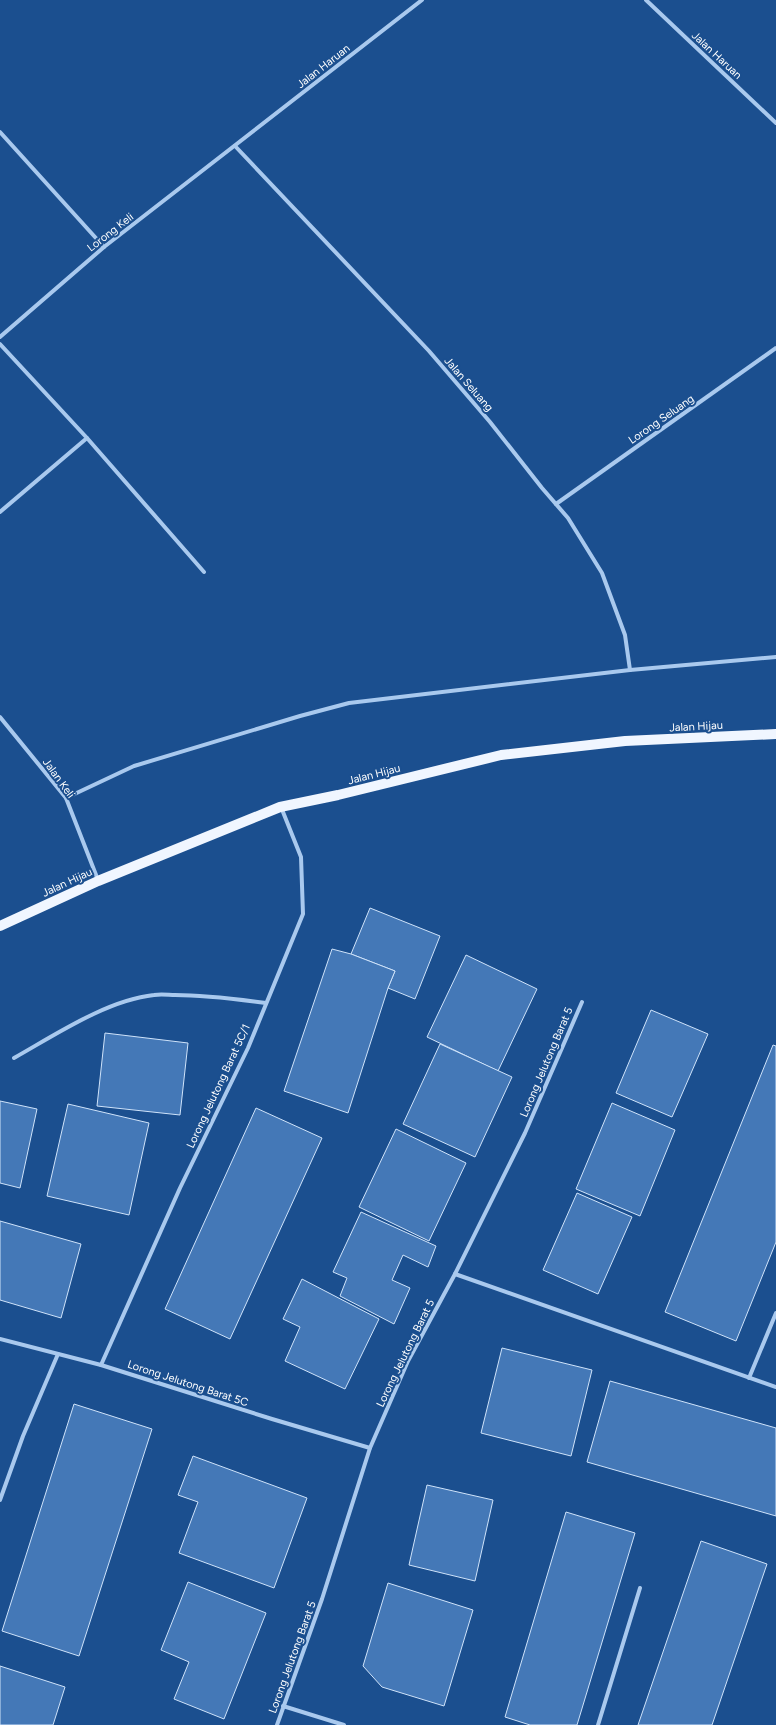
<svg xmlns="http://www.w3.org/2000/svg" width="776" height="1725" font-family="Figtree,sans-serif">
<rect width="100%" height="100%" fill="#1b4f8f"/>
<g fill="#4478b7" stroke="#cfe3fa">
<polygon points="370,908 440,936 415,999 388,988 395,971 351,954"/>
<polygon points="332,949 351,954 395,971 388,988 348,1113 284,1091"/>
<polygon points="466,955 537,989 498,1071 427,1037"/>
<polygon points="651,1010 708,1034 672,1117 616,1093"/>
<polygon points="105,1033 188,1043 180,1115 97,1106"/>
<polygon points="440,1044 512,1077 475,1157 403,1124"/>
<polygon points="773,1045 776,1046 776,1242 736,1341 665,1312"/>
<polygon points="0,1101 37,1109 20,1188 0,1183"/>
<polygon points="612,1103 675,1130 640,1216 576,1189"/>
<polygon points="68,1104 149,1123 129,1215 47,1196"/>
<polygon points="256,1108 322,1138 230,1339 165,1309"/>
<polygon points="396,1129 466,1163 429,1241 359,1207"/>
<polygon points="577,1193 632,1217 598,1294 543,1270"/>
<polygon points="361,1212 436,1246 428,1267 403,1255 392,1280 410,1288 394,1324 340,1296 347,1278 333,1272"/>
<polygon points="0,1221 81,1244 61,1318 0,1300"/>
<polygon points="302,1279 379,1319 345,1389 285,1361 300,1327 283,1319"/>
<polygon points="502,1348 592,1370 571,1456 481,1433"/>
<polygon points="610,1381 776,1428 776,1516 587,1462"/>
<polygon points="74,1404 152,1429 79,1656 2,1631"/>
<polygon points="193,1456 307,1498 274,1588 179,1553 198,1502 178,1495"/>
<polygon points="427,1485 493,1500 475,1581 409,1565"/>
<polygon points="566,1512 635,1533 577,1725 530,1725 505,1717"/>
<polygon points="701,1541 767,1564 712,1725 638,1725"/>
<polygon points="188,1582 266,1613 224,1719 174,1699 189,1662 161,1650"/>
<polygon points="388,1583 473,1610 444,1706 382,1687 363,1666"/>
<polygon points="0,1666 65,1687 53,1725 0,1725"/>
</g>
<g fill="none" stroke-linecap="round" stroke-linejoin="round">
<g stroke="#a9c9ee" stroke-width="4">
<polyline points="646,0 776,123"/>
<polyline points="0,132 104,247"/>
<polyline points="235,146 429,351 490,422 542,488 568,518 602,573 625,635 630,670"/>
<polyline points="0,337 104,247 422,0"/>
<polyline points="0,344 87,438 0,512"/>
<polyline points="87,438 204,572"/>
<polyline points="556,504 776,348"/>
<polyline points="0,717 66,798 98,880"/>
<polyline points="66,798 134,766 300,716 349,703 630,670 776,657"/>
<path d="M 14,1058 C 55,1035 107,1000 154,995 C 161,994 169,995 175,995 C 206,995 236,999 266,1003"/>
<polyline points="455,1274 776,1387"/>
<polyline points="0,1339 101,1365 272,1419 370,1448"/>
<polyline points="101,1365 180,1188 248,1048 303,914 301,857 281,807"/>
<polyline points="749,1378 776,1313"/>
<polyline points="0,1500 23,1436 58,1354"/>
<polyline points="283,1706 344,1725"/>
<polyline points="277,1725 322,1599 370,1448 408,1361 455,1274 525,1133 582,1002"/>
<polyline points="598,1725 640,1588"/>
</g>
<polyline stroke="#f0f6ff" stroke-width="10" points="0,926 98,881 280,807 338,795 501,755 625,741 776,734"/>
</g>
<g text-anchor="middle" stroke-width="4" stroke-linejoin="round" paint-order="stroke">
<g font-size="11" fill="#fff" stroke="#1b4f8f">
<text transform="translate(717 55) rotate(43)" y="4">Jalan Haruan</text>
<text transform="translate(323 66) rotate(-38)" y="4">Jalan Haruan</text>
<text transform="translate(110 232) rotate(-38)" y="4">Lorong Keli</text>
<text transform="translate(469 384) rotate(49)" y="4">Jalan Seluang</text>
<text transform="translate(661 419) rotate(-35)" y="4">Lorong Seluang</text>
<text transform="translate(696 726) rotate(-3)" y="4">Jalan Hijau</text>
<text transform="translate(374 774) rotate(-14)" y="4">Jalan Hijau</text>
<text transform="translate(59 778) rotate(54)" y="4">Jalan Keli</text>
<text transform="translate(67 882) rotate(-25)" y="4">Jalan Hijau</text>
<text transform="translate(546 1062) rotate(-67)" y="4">Lorong Jelutong Barat 5</text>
<text transform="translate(218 1086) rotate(-65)" y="4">Lorong Jelutong Barat 5C/1</text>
<text transform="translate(405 1353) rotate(-64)" y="4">Lorong Jelutong Barat 5</text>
<text transform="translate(188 1383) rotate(18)" y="4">Lorong Jelutong Barat 5C</text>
<text transform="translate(292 1657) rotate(-70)" y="4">Lorong Jelutong Barat 5</text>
</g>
</g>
</svg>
